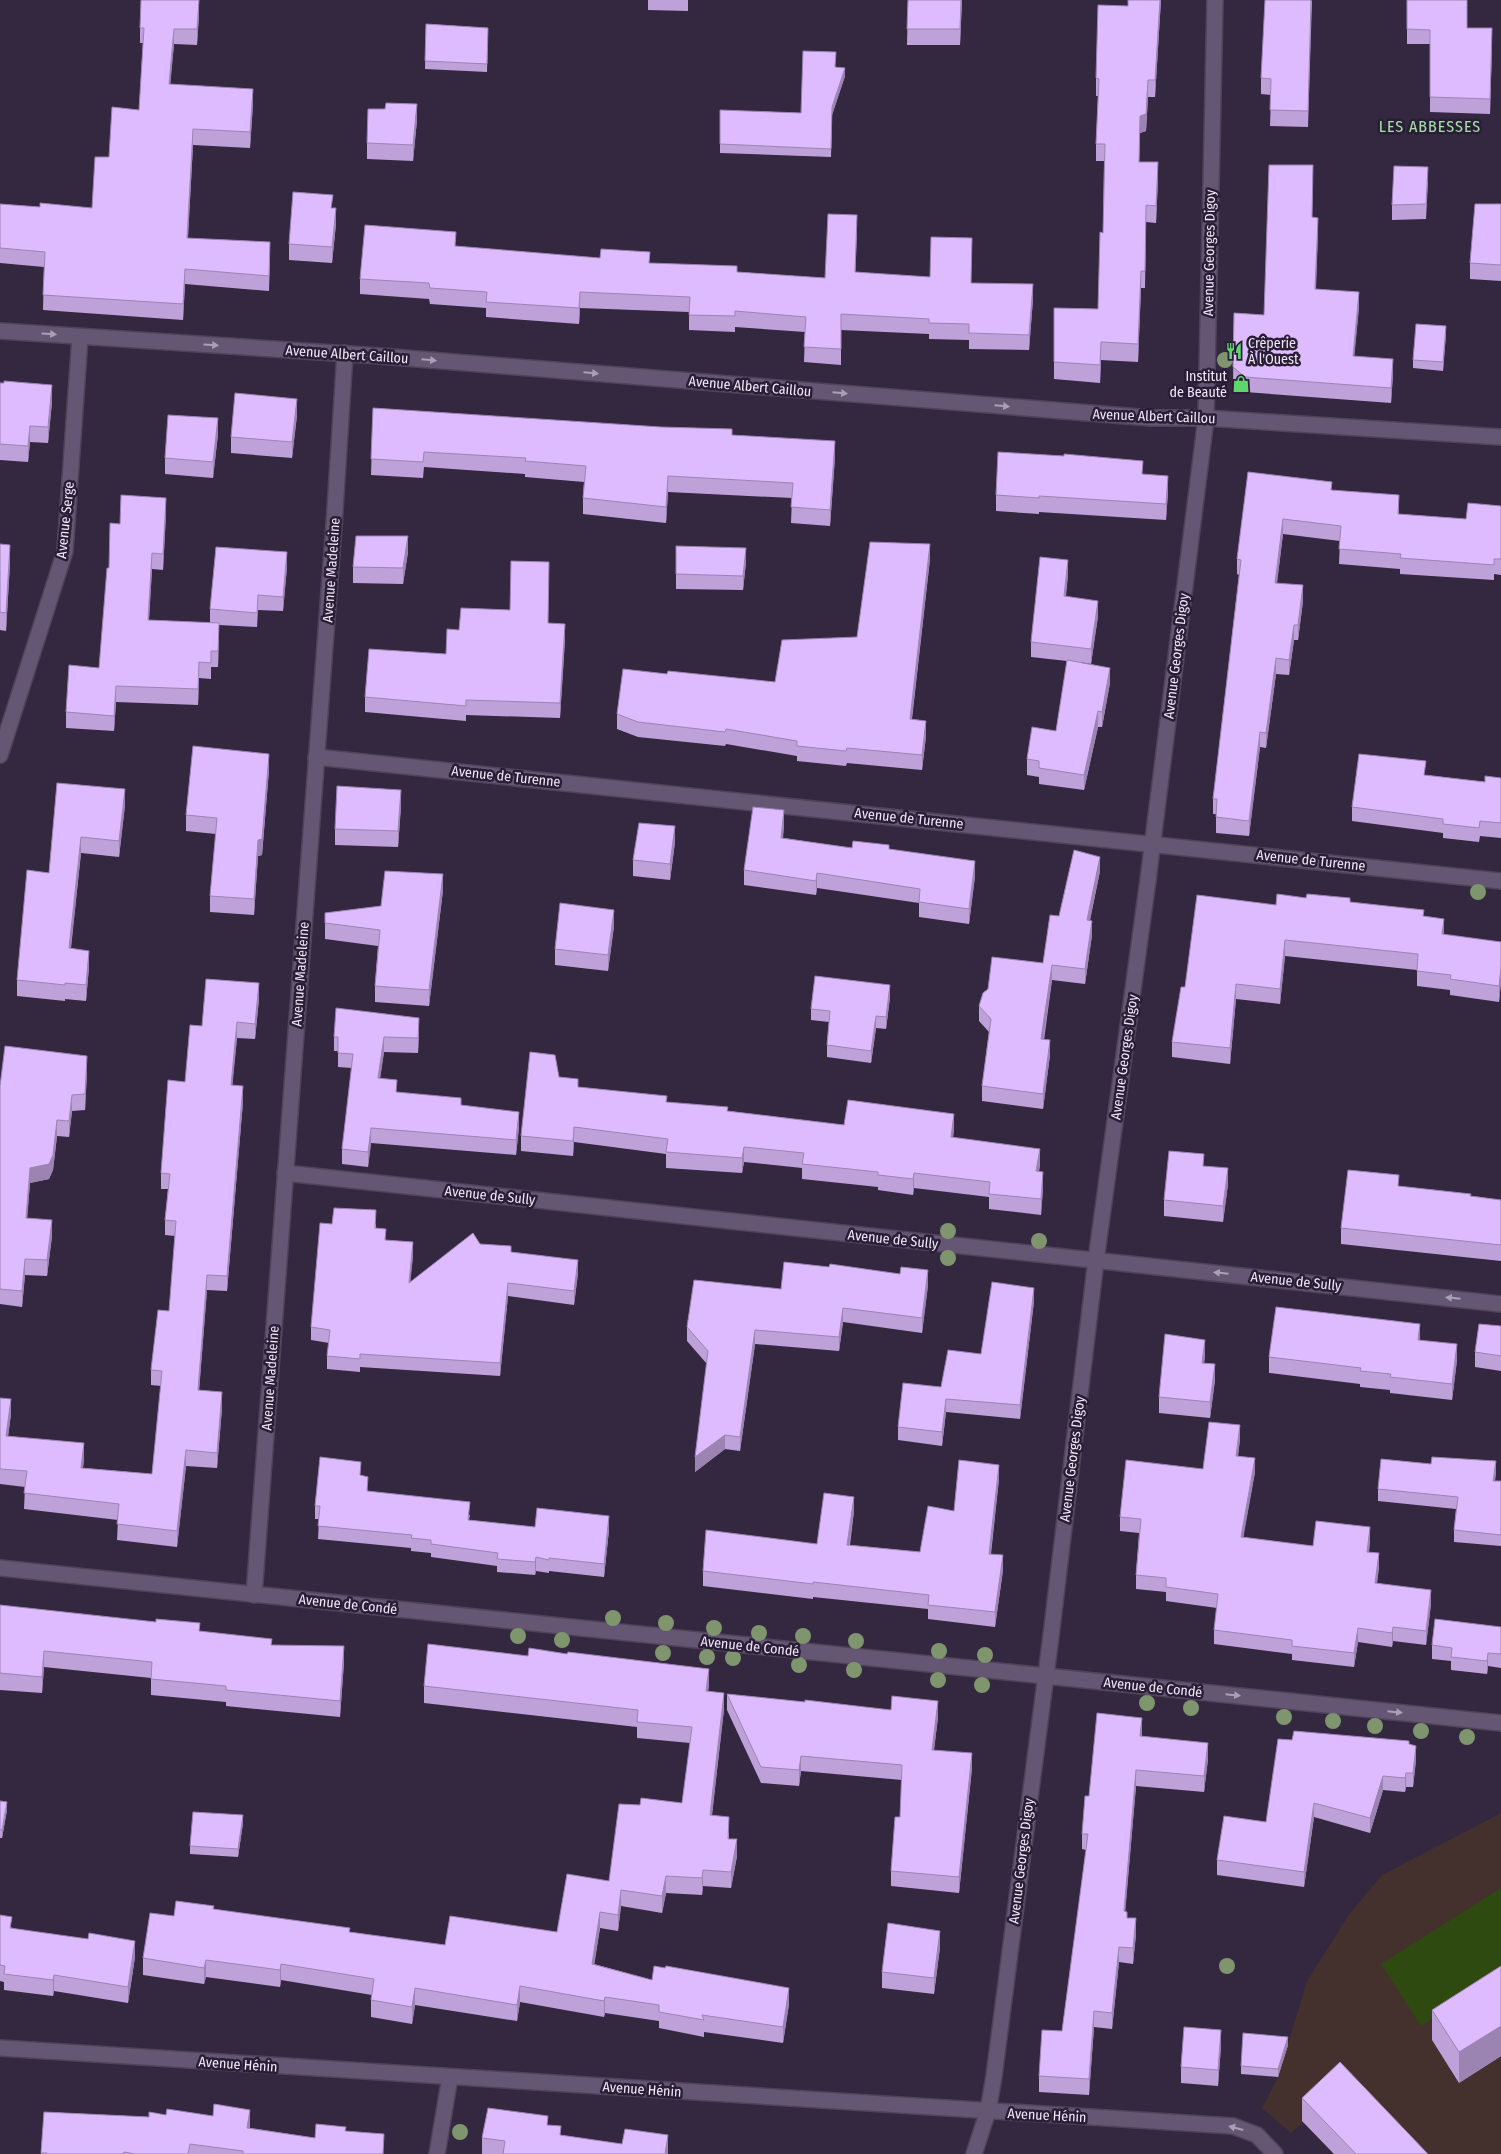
<svg xmlns="http://www.w3.org/2000/svg" width="1501" height="2154" font-family="'Fira Sans Condensed',sans-serif">
<rect width="100%" height="100%" fill="#342740"/>
<polygon fill="#44302d" points="1501,1813 1501,2154 1334,2154 1303,2122 1291,2133 1262,2108 1278,2077 1307,1981 1348,1916 1382,1875"/>
<polygon fill="#2e4a11" points="1501,1888 1501,1975 1421,2026 1381,1964"/>
<g fill="none" stroke-linecap="round" stroke-linejoin="round">
<g stroke="#4f4359" stroke-width="18">
<g id="minor">
<polyline points="0,331 380,356 1151,418 1206,418 1501,437"/>
<polyline points="0,755 65,551 80,337"/>
<polyline points="316,757 1501,881"/>
<polyline points="285,1173 1501,1304"/>
<polyline points="0,1568 1501,1723"/>
<polyline points="254,1595 334,525 345,353"/>
<polyline points="0,2048 1233,2126 1257,2135 1275,2154"/>
<polyline points="437,2154 450,2077"/>
<polyline points="974,2154 988,2111 994,2076 1051,1636 1096,1260 1148,880 1206,418 1215,0"/>
</g>
</g>
<use href="#minor" stroke="#655773" stroke-width="15"/>
</g>
<g fill="#7f956e">
<circle cx="1225" cy="360" r="8"/>
<circle cx="1478" cy="892" r="8"/>
<circle cx="948" cy="1231" r="8"/>
<circle cx="1039" cy="1241" r="8"/>
<circle cx="948" cy="1258" r="8"/>
<circle cx="613" cy="1618" r="8"/>
<circle cx="666" cy="1623" r="8"/>
<circle cx="714" cy="1628" r="8"/>
<circle cx="759" cy="1633" r="8"/>
<circle cx="518" cy="1636" r="8"/>
<circle cx="803" cy="1636" r="8"/>
<circle cx="562" cy="1640" r="8"/>
<circle cx="856" cy="1641" r="8"/>
<circle cx="939" cy="1651" r="8"/>
<circle cx="663" cy="1653" r="8"/>
<circle cx="985" cy="1655" r="8"/>
<circle cx="707" cy="1657" r="8"/>
<circle cx="733" cy="1658" r="8"/>
<circle cx="799" cy="1665" r="8"/>
<circle cx="854" cy="1670" r="8"/>
<circle cx="938" cy="1680" r="8"/>
<circle cx="982" cy="1685" r="8"/>
<circle cx="1147" cy="1703" r="8"/>
<circle cx="1191" cy="1708" r="8"/>
<circle cx="1284" cy="1717" r="8"/>
<circle cx="1333" cy="1721" r="8"/>
<circle cx="1375" cy="1726" r="8"/>
<circle cx="1421" cy="1731" r="8"/>
<circle cx="1467" cy="1737" r="8"/>
<circle cx="1227" cy="1966" r="8"/>
<circle cx="460" cy="2132" r="8"/>
</g>
<g fill="#bfa1da">
<polygon points="648,0 688,0 688,11 648,10"/>
<polygon points="908,0 962,0 960,45 907,45"/>
<polygon points="1161,0 1155,97 1148,97 1146,131 1140,133 1139,162 1158,179 1156,223 1146,222 1145,288 1141,288 1138,362 1101,360 1100,383 1054,379 1054,308 1098,309 1103,233 1104,161 1096,161 1096,144 1098,96 1096,96 1096,78 1128,6"/>
<polygon points="1312,0 1308,127 1270,126 1271,95 1261,94 1261,78"/>
<polygon points="1407,0 1467,28 1492,43 1490,114 1430,112 1430,44 1407,44"/>
<polygon points="199,15 197,45 174,44 170,84 253,104 250,148 193,145 188,238 270,258 269,291 185,284 183,320 43,310 44,267 0,263 0,204 40,207 92,208 109,157 139,110 143,43 140,43 140,28"/>
<polygon points="426,24 488,28 487,72 425,69"/>
<polygon points="835,67 845,76 832,115 831,157 720,153 720,110 801,113"/>
<polygon points="417,120 413,161 367,159 367,143"/>
<polygon points="1313,180 1312,217 1318,232 1316,289 1359,307 1354,356 1393,374 1391,403 1245,392 1233,382 1234,313 1264,315"/>
<polygon points="1428,181 1426,219 1392,220 1392,205"/>
<polygon points="1501,204 1501,281 1470,279 1470,263"/>
<polygon points="333,208 336,224 332,263 289,260 289,244"/>
<polygon points="857,230 855,272 971,283 1033,299 1029,350 969,349 969,340 929,339 929,334 841,330 841,365 804,362 805,332 735,327 735,332 689,330 689,312 580,308 579,324 486,317 486,308 430,304 429,299 360,294 360,279 456,246 650,263 737,272 825,278"/>
<polygon points="1446,334 1443,371 1413,368 1413,360"/>
<polygon points="0,383 52,402 48,443 30,442 28,462 0,460"/>
<polygon points="373,408 732,435 835,457 830,526 791,523 792,498 668,492 666,523 583,514 583,498 584,482 525,477 525,474 424,467 423,478 371,475"/>
<polygon points="297,415 292,458 231,453 231,437"/>
<polygon points="218,434 213,478 165,474 165,458"/>
<polygon points="1248,472 1332,490 1399,510 1399,514 1466,519 1501,506 1501,575 1494,574 1494,580 1400,574 1400,569 1339,564 1340,541 1283,534 1277,583 1303,601 1298,640 1294,640 1289,675 1276,674 1266,748 1260,747 1249,836 1216,833 1216,814 1213,814 1213,799 1239,575 1237,574 1237,559"/>
<polygon points="1143,474 1168,492 1166,520 1039,512 1039,514 996,511 996,495"/>
<polygon points="166,514 163,570 152,569 149,620 210,623 210,609 287,567 283,611 258,610 257,627 219,625 218,667 211,667 211,679 199,678 198,705 116,702 114,731 66,728 66,712 99,668 109,568 120,524"/>
<polygon points="0,544 10,563 6,631 0,630"/>
<polygon points="676,546 746,562 743,590 676,589"/>
<polygon points="408,552 403,584 353,583 353,567"/>
<polygon points="930,559 912,719 926,736 922,770 847,763 846,766 797,761 797,756 726,744 725,746 638,737 617,729 617,714 667,674 775,682 857,637"/>
<polygon points="1068,574 1066,596 1098,616 1091,664 1080,662 1110,683 1102,727 1098,727 1084,790 1039,784 1039,777 1027,775 1027,759 1056,731 1067,661 1031,657 1031,642"/>
<polygon points="548,623 565,639 560,718 466,715 466,721 365,712 365,697 446,654"/>
<polygon points="269,770 262,855 258,856 254,915 210,912 210,896 216,834 186,831 186,815"/>
<polygon points="1426,775 1485,782 1501,778 1501,838 1480,836 1479,842 1443,838 1443,833 1352,821 1352,807"/>
<polygon points="57,783 125,805 119,857 81,853 71,948 89,967 86,1001 65,999 65,1001 17,996 17,980 49,873"/>
<polygon points="401,806 398,847 335,845 335,829"/>
<polygon points="784,825 783,838 852,848 889,849 975,876 969,924 919,917 919,903 817,888 816,895 744,885 744,870"/>
<polygon points="675,842 670,880 633,876 633,860"/>
<polygon points="1100,871 1090,920 1092,935 1085,984 1052,980 1044,1040 1050,1055 1043,1109 982,1101 982,1086 989,1032 979,1021 979,1006 1043,963 1059,916"/>
<polygon points="443,890 429,1006 375,1002 375,986 378,946 325,939 325,913 381,906"/>
<polygon points="1306,898 1350,902 1424,916 1444,935 1501,942 1501,982 1499,1002 1450,995 1450,990 1417,986 1417,970 1285,956 1280,1004 1236,999 1230,1064 1172,1057 1172,1042 1185,987 1276,905"/>
<polygon points="614,926 608,971 555,965 555,949"/>
<polygon points="890,997 886,1029 876,1028 871,1063 827,1057 827,1045 829,1022 811,1020 811,1009"/>
<polygon points="259,999 255,1039 237,1038 232,1085 243,1102 227,1291 207,1290 199,1390 222,1408 217,1468 186,1466 177,1547 117,1540 118,1520 24,1509 25,1487 0,1484 0,1398 11,1414 8,1436 84,1459 83,1468 152,1474 161,1386 151,1385 151,1370 169,1311 175,1236 165,1235 165,1220 168,1189 161,1189 161,1173 185,1082 202,1026"/>
<polygon points="419,1032 418,1053 384,1052 380,1078 397,1092 461,1105 519,1127 516,1155 371,1143 368,1167 342,1164 342,1149 352,1068 338,1067 338,1051 334,1051 334,1037"/>
<polygon points="87,1072 85,1110 72,1111 69,1137 57,1136 53,1170 49,1179 30,1183 27,1218 52,1236 47,1276 25,1275 22,1307 0,1304 0,1086"/>
<polygon points="559,1077 578,1087 667,1102 728,1111 844,1125 954,1129 953,1137 1040,1164 1039,1172 1043,1188 1041,1215 989,1209 989,1197 914,1188 913,1195 878,1190 878,1187 802,1179 802,1168 744,1162 742,1173 666,1168 666,1154 574,1142 573,1156 521,1151 521,1136"/>
<polygon points="1204,1166 1228,1184 1223,1222 1164,1216 1164,1200"/>
<polygon points="1399,1186 1501,1200 1501,1261 1341,1244 1341,1228"/>
<polygon points="332,1224 376,1224 376,1228 386,1240 413,1256 410,1282 480,1244 511,1252 578,1273 574,1305 508,1296 500,1376 360,1367 360,1372 327,1369 327,1356 329,1343 311,1340 311,1327"/>
<polygon points="928,1285 922,1333 843,1322 839,1351 755,1344 740,1451 725,1449 695,1472 707,1364 687,1341 687,1327 781,1289"/>
<polygon points="1034,1301 1020,1419 946,1412 942,1446 898,1440 898,1427 941,1387 981,1354"/>
<polygon points="1501,1326 1501,1371 1475,1367 1475,1352"/>
<polygon points="1420,1340 1457,1360 1452,1400 1390,1393 1390,1390 1360,1387 1360,1384 1269,1373 1269,1357"/>
<polygon points="1205,1356 1204,1363 1215,1380 1210,1418 1159,1413 1159,1397"/>
<polygon points="1240,1439 1238,1456 1255,1472 1243,1537 1313,1546 1370,1541 1369,1552 1379,1567 1377,1583 1431,1604 1426,1645 1393,1641 1392,1647 1358,1642 1354,1667 1292,1660 1292,1654 1214,1644 1214,1630 1217,1608 1166,1601 1166,1592 1136,1589 1136,1575 1139,1533 1120,1531 1120,1517 1203,1469"/>
<polygon points="1496,1472 1495,1481 1501,1482 1501,1546 1454,1542 1454,1530 1456,1509 1378,1501 1378,1489"/>
<polygon points="361,1475 368,1491 470,1515 469,1520 535,1527 609,1530 604,1577 549,1571 549,1573 536,1571 535,1575 497,1572 497,1566 431,1557 431,1553 411,1551 411,1548 318,1539 319,1519 315,1519 315,1506"/>
<polygon points="999,1479 991,1554 1003,1570 995,1627 928,1619 928,1609 813,1597 813,1599 703,1586 703,1571 817,1544 854,1511 850,1545 920,1552 954,1511"/>
<polygon points="0,1605 200,1631 272,1645 344,1662 340,1717 226,1706 226,1702 151,1695 151,1678 44,1667 42,1693 0,1690"/>
<polygon points="1501,1627 1501,1668 1488,1666 1487,1674 1451,1670 1451,1661 1432,1659 1432,1645"/>
<polygon points="709,1685 708,1691 724,1709 712,1815 729,1833 729,1839 737,1856 731,1888 703,1886 702,1895 666,1893 662,1913 621,1906 618,1931 600,1928 594,1964 652,1980 789,2004 783,2043 704,2032 704,2037 659,2028 659,2021 605,2013 604,2017 520,2002 517,2021 415,2005 412,2024 371,2017 371,2000 372,1995 281,1980 280,1987 206,1977 204,1984 143,1975 143,1958 214,1909 350,1932 445,1945 557,1932 609,1881 640,1805 682,1803 690,1743 637,1738 637,1727 424,1703 424,1686"/>
<polygon points="727,1694 938,1717 934,1750 972,1768 959,1893 891,1886 891,1871 900,1817 902,1780 801,1771 799,1786 761,1783 727,1710"/>
<polygon points="1142,1733 1142,1737 1208,1759 1204,1792 1136,1786 1125,1911 1127,1918 1136,1934 1133,1964 1119,1962 1112,2029 1094,2027 1089,2095 1039,2092 1039,2076 1062,2031 1086,1850 1082,1849 1082,1834 1089,1796"/>
<polygon points="1409,1744 1416,1760 1413,1787 1406,1787 1405,1792 1383,1790 1370,1833 1314,1817 1304,1887 1217,1875 1217,1860"/>
<polygon points="0,1801 7,1810 2,1838 0,1838"/>
<polygon points="243,1823 238,1857 190,1854 190,1846"/>
<polygon points="0,1915 12,1928 135,1957 128,2003 54,1991 53,1996 4,1990 4,1982 0,1981"/>
<polygon points="940,1947 934,1994 882,1988 882,1972"/>
<polygon points="1501,1966 1501,2056 1459,2083 1432,2040 1432,2010"/>
<polygon points="1288,2045 1278,2077 1241,2074 1241,2066"/>
<polygon points="1221,2046 1218,2086 1181,2083 1181,2067"/>
<polygon points="1302,2098 1428,2154 1334,2154 1302,2121"/>
<polygon points="44,2112 149,2117 166,2115 250,2125 250,2128 315,2138 346,2131 384,2154 41,2154"/>
<polygon points="548,2125 561,2135 668,2151 668,2154 482,2154 482,2138"/>
</g>
<g fill="#9b83b2">
<polygon points="199,0 199,15 197,45 197,29"/>
<polygon points="961,0 962,0 960,45 960,29"/>
<polygon points="1160,0 1161,0 1155,97 1155,80"/>
<polygon points="1492,28 1492,43 1490,114 1490,99"/>
<polygon points="174,29 174,44 169,99 169,84"/>
<polygon points="845,68 845,76 832,115 831,157 832,107"/>
<polygon points="1148,80 1148,97 1146,131 1140,133 1139,179 1140,116"/>
<polygon points="253,89 253,104 250,148 250,132"/>
<polygon points="417,104 417,120 413,161 413,145"/>
<polygon points="193,129 193,145 187,253 187,238"/>
<polygon points="1158,162 1158,179 1156,223 1156,206"/>
<polygon points="336,208 336,224 332,263 332,247"/>
<polygon points="857,215 857,230 855,287 855,272"/>
<polygon points="1318,218 1318,232 1315,304 1315,289"/>
<polygon points="185,269 185,284 183,320 183,304"/>
<polygon points="1141,271 1141,288 1138,362 1138,344"/>
<polygon points="1033,284 1033,299 1029,350 1029,335"/>
<polygon points="580,292 580,308 579,324 579,308"/>
<polygon points="1359,292 1359,307 1353,371 1353,356"/>
<polygon points="1446,326 1446,334 1443,371 1443,362"/>
<polygon points="1101,342 1101,360 1100,383 1100,365"/>
<polygon points="1393,359 1393,374 1391,403 1391,388"/>
<polygon points="52,385 52,402 48,443 48,427"/>
<polygon points="297,399 297,415 292,458 292,442"/>
<polygon points="218,418 218,434 213,478 213,462"/>
<polygon points="30,426 30,442 28,462 28,446"/>
<polygon points="835,441 835,457 830,526 830,510"/>
<polygon points="668,476 668,492 666,523 666,507"/>
<polygon points="1168,476 1168,492 1166,520 1166,504"/>
<polygon points="1399,495 1399,510 1398,529 1398,514"/>
<polygon points="166,498 166,514 163,570 163,554"/>
<polygon points="1283,519 1283,534 1275,598 1275,583"/>
<polygon points="408,536 408,552 403,584 403,568"/>
<polygon points="930,544 930,559 910,734 910,719"/>
<polygon points="10,545 10,563 6,631 6,613"/>
<polygon points="746,548 746,562 743,590 743,576"/>
<polygon points="287,552 287,567 283,611 283,597"/>
<polygon points="152,553 152,569 148,636 148,620"/>
<polygon points="1068,560 1068,574 1064,610 1064,596"/>
<polygon points="1303,585 1303,601 1298,640 1298,625"/>
<polygon points="1098,601 1098,616 1091,664 1091,649"/>
<polygon points="219,623 219,639 218,667 218,651"/>
<polygon points="565,624 565,639 560,718 560,703"/>
<polygon points="1294,625 1294,640 1289,675 1289,660"/>
<polygon points="1276,658 1276,674 1266,748 1266,733"/>
<polygon points="199,662 199,678 198,705 198,689"/>
<polygon points="1110,668 1110,683 1102,727 1102,712"/>
<polygon points="116,686 116,702 114,731 114,716"/>
<polygon points="1098,711 1098,727 1084,790 1084,775"/>
<polygon points="926,721 926,736 922,770 922,755"/>
<polygon points="1260,732 1260,747 1249,836 1249,821"/>
<polygon points="269,754 269,770 262,855 258,856 254,915 254,899 258,840"/>
<polygon points="125,789 125,805 119,857 119,841"/>
<polygon points="401,790 401,806 398,847 398,831"/>
<polygon points="784,810 784,825 781,852 781,838"/>
<polygon points="675,826 675,842 670,880 670,864"/>
<polygon points="81,837 81,853 69,964 69,948"/>
<polygon points="1100,857 1100,871 1087,935 1087,920"/>
<polygon points="975,861 975,876 969,924 969,909"/>
<polygon points="817,873 817,888 816,895 816,881"/>
<polygon points="443,874 443,890 429,1006 429,990"/>
<polygon points="614,910 614,926 608,971 608,955"/>
<polygon points="1444,919 1444,934 1442,950 1442,934"/>
<polygon points="1092,921 1092,935 1085,984 1085,969"/>
<polygon points="1285,940 1285,956 1280,1004 1280,989"/>
<polygon points="89,951 89,967 86,1001 86,985"/>
<polygon points="1052,965 1052,980 1041,1054 1041,1039"/>
<polygon points="1501,967 1501,982 1499,1002 1499,986"/>
<polygon points="259,983 259,999 255,1039 255,1024"/>
<polygon points="1236,984 1236,999 1230,1064 1230,1048"/>
<polygon points="890,985 890,997 886,1029 886,1017"/>
<polygon points="876,1016 876,1028 871,1063 871,1051"/>
<polygon points="419,1018 419,1032 418,1053 418,1038"/>
<polygon points="237,1022 237,1038 231,1101 231,1085"/>
<polygon points="384,1037 384,1052 378,1093 378,1078"/>
<polygon points="1050,1040 1050,1055 1043,1109 1043,1094"/>
<polygon points="87,1056 87,1072 85,1110 85,1094"/>
<polygon points="243,1086 243,1102 227,1291 227,1276"/>
<polygon points="72,1095 72,1111 69,1137 69,1121"/>
<polygon points="519,1112 519,1127 516,1155 516,1140"/>
<polygon points="954,1114 954,1129 951,1153 951,1137"/>
<polygon points="57,1120 57,1136 53,1170 49,1179 30,1183 26,1234 26,1218 30,1168"/>
<polygon points="574,1127 574,1142 573,1156 573,1141"/>
<polygon points="371,1128 371,1143 368,1167 368,1152"/>
<polygon points="744,1147 744,1162 742,1173 742,1158"/>
<polygon points="1040,1149 1040,1164 1036,1186 1036,1171"/>
<polygon points="1228,1168 1228,1184 1223,1222 1223,1206"/>
<polygon points="1043,1172 1043,1188 1041,1215 1041,1199"/>
<polygon points="914,1173 914,1188 913,1195 913,1179"/>
<polygon points="52,1220 52,1236 47,1276 47,1260"/>
<polygon points="413,1242 413,1256 409,1296 409,1283"/>
<polygon points="25,1259 25,1275 22,1307 22,1291"/>
<polygon points="578,1260 578,1273 574,1305 574,1291"/>
<polygon points="928,1270 928,1285 922,1333 922,1318"/>
<polygon points="207,1275 207,1290 198,1405 198,1390"/>
<polygon points="508,1283 508,1296 500,1376 500,1363"/>
<polygon points="1034,1288 1034,1301 1020,1419 1020,1405"/>
<polygon points="843,1308 843,1322 839,1351 839,1337"/>
<polygon points="1420,1324 1420,1340 1418,1356 1418,1340"/>
<polygon points="755,1330 755,1344 740,1451 740,1437"/>
<polygon points="1205,1340 1205,1356 1202,1379 1202,1363"/>
<polygon points="1457,1344 1457,1360 1452,1400 1452,1384"/>
<polygon points="1215,1364 1215,1380 1210,1418 1210,1402"/>
<polygon points="222,1392 222,1408 217,1468 217,1453"/>
<polygon points="11,1399 11,1414 6,1452 6,1436"/>
<polygon points="946,1399 946,1412 942,1446 942,1432"/>
<polygon points="1240,1425 1240,1439 1236,1470 1236,1456"/>
<polygon points="725,1435 725,1449 695,1472 695,1457"/>
<polygon points="84,1443 84,1459 81,1483 81,1468"/>
<polygon points="186,1450 186,1466 177,1547 177,1531"/>
<polygon points="1255,1458 1255,1472 1241,1551 1241,1537"/>
<polygon points="1496,1461 1496,1472 1493,1492 1493,1481"/>
<polygon points="999,1465 999,1479 989,1568 989,1554"/>
<polygon points="854,1497 854,1511 847,1560 847,1545"/>
<polygon points="609,1516 609,1530 604,1577 604,1564"/>
<polygon points="1370,1527 1370,1541 1367,1566 1367,1552"/>
<polygon points="1379,1553 1379,1567 1375,1597 1375,1583"/>
<polygon points="1003,1555 1003,1570 995,1627 995,1612"/>
<polygon points="536,1557 536,1571 535,1575 535,1562"/>
<polygon points="1431,1590 1431,1604 1426,1645 1426,1631"/>
<polygon points="1393,1627 1393,1641 1392,1647 1392,1633"/>
<polygon points="1358,1628 1358,1642 1354,1667 1354,1653"/>
<polygon points="344,1646 344,1662 340,1717 340,1701"/>
<polygon points="44,1651 44,1667 42,1693 42,1677"/>
<polygon points="1488,1653 1488,1666 1487,1674 1487,1661"/>
<polygon points="709,1669 709,1685 706,1707 706,1691"/>
<polygon points="724,1693 724,1709 710,1832 710,1815"/>
<polygon points="938,1701 938,1717 932,1766 932,1750"/>
<polygon points="1142,1718 1142,1733 1140,1752 1140,1736"/>
<polygon points="1208,1743 1208,1759 1204,1792 1204,1776"/>
<polygon points="1416,1746 1416,1760 1413,1787 1413,1773"/>
<polygon points="972,1753 972,1768 959,1893 959,1877"/>
<polygon points="801,1756 801,1771 799,1786 799,1770"/>
<polygon points="1136,1770 1136,1786 1124,1927 1124,1911"/>
<polygon points="1406,1773 1406,1787 1405,1792 1405,1778"/>
<polygon points="1383,1776 1383,1790 1370,1833 1370,1818"/>
<polygon points="7,1802 7,1810 2,1838 2,1830"/>
<polygon points="1314,1803 1314,1817 1304,1887 1304,1872"/>
<polygon points="243,1815 243,1823 238,1857 238,1849"/>
<polygon points="737,1839 737,1856 731,1888 731,1872"/>
<polygon points="703,1870 703,1886 702,1895 702,1878"/>
<polygon points="666,1876 666,1893 662,1913 662,1896"/>
<polygon points="621,1890 621,1906 618,1931 618,1915"/>
<polygon points="600,1912 600,1928 592,1980 592,1964"/>
<polygon points="1136,1918 1136,1934 1133,1964 1133,1948"/>
<polygon points="940,1931 940,1947 934,1994 934,1978"/>
<polygon points="135,1941 135,1957 128,2003 128,1987"/>
<polygon points="1119,1947 1119,1962 1112,2029 1112,2013"/>
<polygon points="206,1960 206,1977 204,1984 204,1968"/>
<polygon points="281,1964 281,1980 280,1987 280,1970"/>
<polygon points="54,1975 54,1991 53,1996 53,1980"/>
<polygon points="520,1986 520,2002 517,2021 517,2005"/>
<polygon points="415,1988 415,2005 412,2024 412,2007"/>
<polygon points="789,1988 789,2004 783,2043 783,2027"/>
<polygon points="605,1997 605,2013 604,2017 604,2001"/>
<polygon points="1094,2011 1094,2027 1089,2095 1089,2079"/>
<polygon points="1501,2026 1501,2056 1459,2083 1459,2052"/>
<polygon points="1221,2030 1221,2046 1218,2086 1218,2070"/>
<polygon points="1288,2037 1288,2045 1278,2077 1278,2069"/>
<polygon points="250,2110 250,2125 247,2143 247,2128"/>
<polygon points="668,2135 668,2154 665,2154"/>
</g>
<g fill="#debbfe" stroke="#9b83b2">
<polygon points="141,0 199,0 197,29 174,29 169,84 253,89 250,132 193,129 187,238 270,242 269,276 185,269 183,304 43,295 45,252 0,248 0,204 40,207 40,203 92,208 95,157 109,157 112,107 139,110 144,28 140,28"/>
<polygon points="908,0 961,0 960,29 907,29"/>
<polygon points="1128,0 1160,0 1155,80 1148,80 1146,114 1140,116 1139,162 1158,162 1156,206 1146,205 1145,271 1141,271 1138,344 1101,342 1100,365 1054,362 1054,308 1098,309 1100,232 1103,233 1105,144 1096,144 1099,79 1096,78 1098,5 1128,6"/>
<polygon points="1265,0 1311,0 1308,111 1270,110 1271,79 1261,78"/>
<polygon points="1407,0 1467,0 1467,28 1492,28 1490,99 1430,97 1430,30 1407,29"/>
<polygon points="426,24 488,28 487,64 425,61"/>
<polygon points="803,51 836,52 835,67 845,68 832,107 831,149 720,144 720,110 801,113"/>
<polygon points="386,103 417,104 413,145 367,143 368,109 385,109"/>
<polygon points="1269,165 1313,165 1312,217 1318,218 1315,289 1359,292 1353,356 1393,359 1391,388 1245,377 1233,367 1234,313 1264,315"/>
<polygon points="1394,166 1428,167 1426,204 1392,205"/>
<polygon points="293,192 333,195 331,208 336,208 332,247 289,244"/>
<polygon points="1475,204 1501,204 1501,265 1470,263"/>
<polygon points="828,214 857,215 855,272 930,277 931,237 972,238 971,283 1033,284 1029,335 969,333 969,324 929,323 929,319 841,314 841,349 804,347 806,317 735,311 735,316 689,315 690,297 580,292 579,308 486,302 487,292 430,288 429,283 360,279 365,225 456,232 455,246 600,258 601,249 650,252 649,263 737,266 737,272 825,278"/>
<polygon points="1416,324 1446,326 1443,362 1413,360"/>
<polygon points="4,381 52,385 48,427 30,426 28,446 0,444 0,383 4,383"/>
<polygon points="235,393 297,399 292,442 231,437"/>
<polygon points="373,408 661,427 732,429 732,435 835,441 830,510 791,507 793,483 668,476 666,507 583,498 586,466 525,461 526,458 424,452 423,462 371,459"/>
<polygon points="168,415 218,418 213,462 165,458"/>
<polygon points="998,452 1064,456 1064,454 1143,461 1142,474 1168,476 1166,504 1039,496 1039,498 996,495"/>
<polygon points="1248,472 1332,482 1331,490 1399,495 1398,514 1466,519 1468,503 1501,506 1501,559 1494,559 1494,565 1400,558 1401,554 1339,549 1341,526 1283,519 1275,583 1303,585 1298,625 1294,625 1289,660 1276,658 1266,733 1260,732 1249,821 1216,817 1217,799 1213,799 1241,560 1237,559"/>
<polygon points="121,495 166,498 163,554 152,553 148,620 219,623 218,651 211,651 211,663 199,662 198,689 116,686 114,716 66,712 69,665 99,668 107,568 109,568 110,523 120,524"/>
<polygon points="356,536 408,536 403,568 353,567"/>
<polygon points="870,542 930,544 910,719 926,721 922,755 847,748 846,751 797,746 797,741 726,729 725,732 638,722 617,714 623,669 667,674 668,671 775,682 782,640 857,637"/>
<polygon points="0,544 10,545 6,613 0,612"/>
<polygon points="676,546 746,548 743,576 676,574"/>
<polygon points="216,547 287,552 283,597 258,595 257,613 210,609"/>
<polygon points="1040,557 1068,560 1064,596 1098,601 1091,649 1031,642"/>
<polygon points="511,561 549,562 548,623 565,624 560,703 466,700 466,706 365,697 369,649 446,654 447,629 459,630 461,608 510,610"/>
<polygon points="1067,660 1110,668 1102,712 1098,711 1084,775 1039,768 1039,761 1027,759 1032,727 1056,731"/>
<polygon points="193,746 269,754 262,839 258,840 254,899 210,896 217,818 186,815"/>
<polygon points="1359,754 1426,761 1424,775 1485,782 1485,776 1501,778 1501,823 1480,821 1479,828 1443,824 1443,819 1352,807"/>
<polygon points="57,783 125,789 119,841 81,837 69,948 89,951 86,985 65,983 65,985 17,980 27,870 49,873"/>
<polygon points="337,786 401,790 398,831 335,829"/>
<polygon points="753,807 784,810 781,838 852,848 853,841 889,845 889,849 975,861 969,909 919,902 920,889 817,873 816,881 744,870"/>
<polygon points="639,823 675,826 670,864 633,860"/>
<polygon points="1074,850 1100,857 1087,920 1092,921 1085,969 1052,965 1041,1039 1050,1040 1043,1094 982,1086 991,1019 979,1006 983,993 988,989 992,957 1043,963 1050,915 1059,916"/>
<polygon points="385,871 443,874 429,990 375,986 380,930 325,923 325,913 381,906"/>
<polygon points="1277,894 1306,898 1307,894 1350,898 1350,902 1424,910 1423,916 1444,919 1442,934 1501,942 1501,967 1499,986 1450,979 1451,975 1417,971 1418,954 1285,940 1280,989 1236,984 1230,1048 1172,1042 1181,987 1185,987 1197,895 1276,905"/>
<polygon points="560,903 614,910 608,955 555,949"/>
<polygon points="815,976 890,985 886,1017 876,1016 871,1051 827,1045 830,1011 811,1009"/>
<polygon points="206,979 259,983 255,1024 237,1022 231,1085 243,1086 227,1276 207,1275 198,1390 222,1392 217,1453 186,1450 177,1531 117,1524 119,1504 24,1493 27,1471 0,1469 0,1398 11,1399 6,1436 84,1443 81,1468 152,1474 162,1371 151,1370 158,1310 169,1311 176,1221 165,1220 170,1174 161,1173 168,1080 185,1082 190,1025 202,1026"/>
<polygon points="336,1008 419,1018 418,1038 384,1037 378,1078 397,1080 396,1092 461,1098 461,1105 519,1112 516,1140 371,1128 368,1152 342,1149 353,1054 338,1053 338,1037 334,1037"/>
<polygon points="5,1046 87,1056 85,1094 72,1095 69,1121 57,1120 53,1155 49,1164 30,1168 26,1218 52,1220 47,1260 25,1259 22,1291 0,1289 0,1086"/>
<polygon points="530,1052 555,1055 559,1077 578,1079 578,1087 667,1096 666,1102 728,1107 727,1111 844,1125 848,1100 954,1114 951,1137 1040,1149 1036,1171 1043,1172 1041,1199 989,1194 990,1182 914,1173 913,1179 878,1175 878,1172 802,1164 804,1153 744,1147 742,1158 666,1152 668,1139 574,1127 573,1141 521,1136"/>
<polygon points="1169,1151 1204,1154 1203,1166 1228,1168 1223,1206 1164,1200"/>
<polygon points="1348,1170 1399,1175 1398,1186 1471,1194 1470,1196 1501,1200 1501,1245 1341,1228"/>
<polygon points="334,1208 376,1210 375,1228 386,1229 385,1240 413,1242 409,1283 473,1233 480,1244 511,1246 511,1252 578,1260 574,1291 508,1283 500,1363 360,1354 360,1359 327,1356 330,1330 311,1327 320,1223 332,1224"/>
<polygon points="784,1262 829,1267 830,1264 900,1274 901,1267 928,1270 922,1318 843,1308 839,1337 755,1330 740,1437 725,1435 695,1457 708,1351 687,1327 694,1280 781,1289"/>
<polygon points="992,1282 1034,1288 1020,1405 946,1399 942,1432 898,1427 903,1383 941,1387 948,1350 981,1354"/>
<polygon points="1276,1307 1420,1324 1418,1340 1457,1344 1452,1384 1390,1377 1391,1374 1360,1371 1361,1368 1269,1357"/>
<polygon points="1479,1324 1501,1326 1501,1356 1475,1352"/>
<polygon points="1165,1334 1205,1340 1202,1363 1215,1364 1210,1402 1159,1397"/>
<polygon points="1209,1422 1240,1425 1236,1456 1255,1458 1241,1537 1313,1546 1316,1521 1370,1527 1367,1552 1379,1553 1375,1583 1431,1590 1426,1631 1393,1627 1392,1633 1358,1628 1354,1653 1292,1646 1292,1640 1214,1630 1218,1594 1166,1587 1166,1578 1136,1575 1141,1519 1120,1517 1126,1460 1203,1469"/>
<polygon points="320,1457 361,1462 360,1475 368,1477 367,1491 470,1502 468,1520 535,1527 537,1508 609,1516 604,1564 549,1558 549,1560 536,1557 535,1562 497,1559 498,1553 431,1544 431,1540 411,1538 412,1535 318,1526 320,1506 315,1506"/>
<polygon points="1432,1457 1496,1461 1493,1481 1501,1481 1501,1535 1454,1530 1458,1497 1378,1489 1381,1459 1431,1464"/>
<polygon points="959,1460 999,1465 989,1554 1003,1555 995,1612 928,1605 929,1595 813,1582 813,1584 703,1571 706,1530 817,1544 824,1493 854,1497 847,1545 920,1552 928,1506 954,1511"/>
<polygon points="0,1605 156,1622 156,1619 200,1623 199,1631 272,1639 271,1645 344,1646 340,1701 226,1690 226,1686 151,1679 152,1662 44,1651 42,1677 0,1673"/>
<polygon points="1435,1619 1501,1627 1501,1654 1488,1653 1487,1661 1451,1657 1452,1648 1432,1645"/>
<polygon points="428,1644 528,1656 529,1648 567,1654 568,1652 709,1669 706,1691 724,1693 710,1815 729,1817 728,1839 737,1839 731,1872 703,1870 702,1878 666,1876 662,1896 621,1890 618,1915 600,1912 592,1964 652,1980 654,1966 665,1968 666,1966 789,1988 783,2027 702,2015 704,2020 659,2012 659,2005 605,1997 604,2001 520,1986 517,2005 415,1988 412,2007 371,2000 374,1979 281,1964 280,1970 206,1960 204,1968 143,1958 150,1913 174,1916 176,1901 214,1906 213,1909 350,1928 349,1932 445,1945 450,1916 557,1932 567,1874 609,1881 619,1804 640,1805 641,1798 682,1803 692,1727 637,1722 638,1710 424,1686"/>
<polygon points="727,1694 805,1702 805,1700 891,1710 892,1696 938,1701 932,1750 972,1753 959,1877 891,1871 895,1817 900,1817 902,1765 801,1756 799,1770 761,1767"/>
<polygon points="1097,1713 1142,1718 1140,1736 1208,1743 1204,1776 1136,1770 1124,1911 1127,1912 1127,1918 1136,1918 1133,1948 1119,1947 1112,2013 1094,2011 1089,2079 1039,2076 1042,2030 1062,2031 1088,1834 1082,1834 1085,1796 1089,1796"/>
<polygon points="1294,1731 1409,1741 1409,1744 1416,1746 1413,1773 1406,1773 1405,1778 1383,1776 1370,1818 1314,1803 1304,1872 1217,1860 1224,1816 1266,1822 1278,1739 1292,1740"/>
<polygon points="0,1801 7,1802 2,1830 0,1830"/>
<polygon points="193,1812 243,1815 238,1849 190,1846"/>
<polygon points="0,1915 12,1917 10,1928 88,1939 89,1933 135,1941 128,1987 54,1975 53,1980 4,1974 5,1966 0,1965"/>
<polygon points="888,1923 940,1931 934,1978 882,1972"/>
<polygon points="1501,1966 1501,2026 1459,2052 1432,2010"/>
<polygon points="1184,2027 1221,2030 1218,2070 1181,2067"/>
<polygon points="1243,2033 1288,2037 1278,2069 1241,2066"/>
<polygon points="1340,2062 1428,2154 1356,2154 1302,2098"/>
<polygon points="214,2104 250,2110 247,2128 315,2138 316,2124 346,2127 345,2131 384,2134 383,2154 243,2154 243,2151 190,2144 188,2154 135,2154 124,2152 123,2154 47,2154 47,2153 41,2153 44,2112 149,2117 149,2112 166,2115 167,2109 213,2116"/>
<polygon points="488,2108 548,2116 547,2125 561,2126 560,2135 622,2144 625,2129 668,2135 665,2154 503,2154 505,2141 482,2138"/>
</g>
<defs><path id="oneway-solid" d="M-6-.8H1V-3.2L6.5 0L1 3.2V.8H-6Z" transform="scale(1.25)"/></defs>
<g fill="#aaa0b6">
<use href="#oneway-solid" transform="translate(49 334) rotate(4)"/>
<use href="#oneway-solid" transform="translate(211 345) rotate(4)"/>
<use href="#oneway-solid" transform="translate(429 360) rotate(5)"/>
<use href="#oneway-solid" transform="translate(591 373) rotate(5)"/>
<use href="#oneway-solid" transform="translate(840 393) rotate(5)"/>
<use href="#oneway-solid" transform="translate(1002 406) rotate(5)"/>
<use href="#oneway-solid" transform="translate(1221 1273) rotate(-174)"/>
<use href="#oneway-solid" transform="translate(1453 1298) rotate(-174)"/>
<use href="#oneway-solid" transform="translate(1233 1695) rotate(6)"/>
<use href="#oneway-solid" transform="translate(1395 1712) rotate(6)"/>
<use href="#oneway-solid" transform="translate(1236 2128) rotate(-165)"/>
</g>
<defs>
<g id="restaurant-bare" transform="scale(1.35)"><path d="M-5-6h1v4h1v-4h1v4h1v-4h1v5L-1.5 .5V6h-2V.5L-5-1ZM5-6V6H3V1.5H1.5Q1.5-4 5-6Z" fill="#5fd56b" stroke="#2a1d36" stroke-width="2.5" paint-order="stroke"/></g>
<g id="shop-bare" transform="scale(1.35)"><path d="M-5-2.5h2.3a2.7 3.5 0 0 1 5.4 0H5L5.5 6h-11ZM-1.5-2.5h3a1.5 2.3 0 0 0-3 0Z" fill="#5fd56b" stroke="#2a1d36" stroke-width="2.5" paint-order="stroke"/></g>
</defs>
<g fill-rule="evenodd">
<use href="#restaurant-bare" x="1234" y="351"/>
<use href="#shop-bare" x="1241" y="384"/>
</g>
<g text-anchor="middle" stroke-width="5" stroke-linejoin="round" paint-order="stroke">
<g font-size="14" fill="#f0e8f9" stroke="#2a1d36">
<text transform="translate(1209 253) rotate(-89)" y="5">Avenue Georges Digoy</text>
<text transform="translate(347 354) rotate(4)" y="5">Avenue Albert Caillou</text>
<text transform="translate(750 386) rotate(5)" y="5">Avenue Albert Caillou</text>
<text transform="translate(1154 416) rotate(2)" y="5">Avenue Albert Caillou</text>
<text transform="translate(65 520) rotate(-84)" y="5">Avenue Serge</text>
<text transform="translate(331 570) rotate(-86)" y="5">Avenue Madeleine</text>
<text transform="translate(1176 656) rotate(-83)" y="5">Avenue Georges Digoy</text>
<text transform="translate(506 776) rotate(6)" y="5">Avenue de Turenne</text>
<text transform="translate(909 818) rotate(6)" y="5">Avenue de Turenne</text>
<text transform="translate(1311 860) rotate(6)" y="5">Avenue de Turenne</text>
<text transform="translate(300 974) rotate(-86)" y="5">Avenue Madeleine</text>
<text transform="translate(1124 1057) rotate(-82)" y="5">Avenue Georges Digoy</text>
<text transform="translate(490 1195) rotate(6)" y="5">Avenue de Sully</text>
<text transform="translate(893 1239) rotate(6)" y="5">Avenue de Sully</text>
<text transform="translate(1296 1281) rotate(6)" y="5">Avenue de Sully</text>
<text transform="translate(270 1378) rotate(-86)" y="5">Avenue Madeleine</text>
<text transform="translate(1072 1459) rotate(-83)" y="5">Avenue Georges Digoy</text>
<text transform="translate(348 1604) rotate(6)" y="5">Avenue de Condé</text>
<text transform="translate(750 1646) rotate(6)" y="5">Avenue de Condé</text>
<text transform="translate(1153 1687) rotate(6)" y="5">Avenue de Condé</text>
<text transform="translate(1021 1861) rotate(-83)" y="5">Avenue Georges Digoy</text>
<text transform="translate(238 2064) rotate(4)" y="5">Avenue Hénin</text>
<text transform="translate(642 2089) rotate(4)" y="5">Avenue Hénin</text>
<text transform="translate(1047 2115) rotate(3)" y="5">Avenue Hénin</text>
</g>
<g font-size="14" fill="#f0e8f9" stroke="#2a1d36" text-anchor="start">
<text x="1248" y="348">Crêperie<tspan x="1248" dy="16">À l'Ouest</tspan></text>
<text x="1227" y="381" text-anchor="end">Institut<tspan x="1227" dy="16">de Beauté</tspan></text>
</g>
<g font-size="16" letter-spacing="1" fill="#a4e0a7" stroke="#2a1d36">
<text x="1430" y="132">LES ABBESSES</text>
</g>
</g>
</svg>
